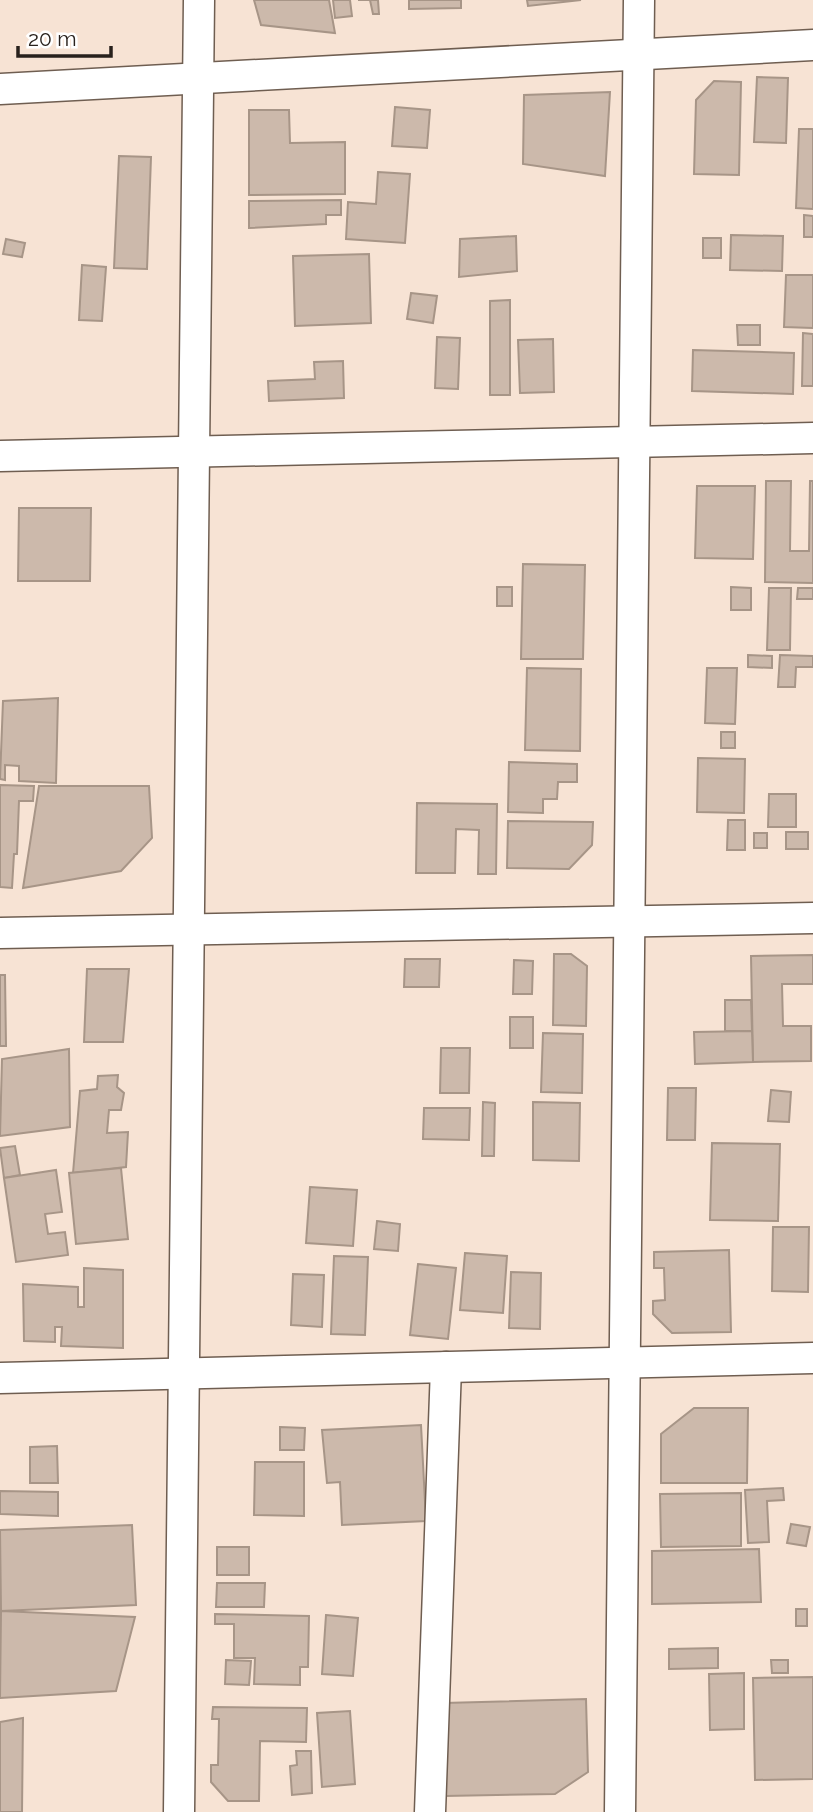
<svg xmlns="http://www.w3.org/2000/svg" width="813" height="1812" font-family="Raleway,sans-serif">
<rect width="100%" height="100%" fill="#f7e3d4"/>
<g fill="#ccb9ab" stroke="#a79587" stroke-width="2">
<polygon points="254,0 329,0 335,33 261,25"/>
<polygon points="333,0 350,0 352,16 335,18"/>
<polygon points="358,0 378,0 379,14 373,14 370,0"/>
<polygon points="409,0 461,0 461,8 409,9"/>
<polygon points="527,0 581,0 528,6"/>
<polygon points="757,77 788,78 786,143 754,142"/>
<polygon points="714,81 741,82 739,175 694,174 696,100"/>
<polygon points="610,92 605,176 523,164 524,95"/>
<polygon points="395,107 430,110 427,148 392,146"/>
<polygon points="249,110 289,110 290,143 345,142 345,194 249,195"/>
<polygon points="799,129 813,129 813,209 796,208"/>
<polygon points="119,156 151,157 147,269 114,268"/>
<polygon points="378,172 410,174 405,243 346,239 348,202 376,204"/>
<polygon points="341,200 341,215 326,215 326,224 249,228 249,201"/>
<polygon points="804,215 813,216 813,237 804,237"/>
<polygon points="731,235 783,236 782,271 730,270"/>
<polygon points="516,236 517,271 459,277 460,239"/>
<rect x="703" y="238" width="18" height="20"/>
<polygon points="6,239 25,243 22,257 3,254"/>
<polygon points="369,254 371,323 295,326 293,256"/>
<polygon points="82,265 106,267 102,321 79,320"/>
<polygon points="786,275 813,275 813,328 784,327"/>
<polygon points="411,293 437,296 433,323 407,319"/>
<polygon points="510,300 510,395 490,395 490,301"/>
<polygon points="737,325 760,325 760,345 738,345"/>
<polygon points="803,333 813,334 813,386 802,386"/>
<polygon points="437,337 460,338 458,389 435,388"/>
<polygon points="553,339 554,392 520,393 518,340"/>
<polygon points="693,350 794,353 793,394 692,391"/>
<polygon points="343,361 344,398 269,401 268,381 315,379 314,362"/>
<polygon points="766,481 791,481 790,551 809,551 810,481 813,481 813,583 765,582"/>
<polygon points="697,486 755,486 753,559 695,558"/>
<polygon points="19,508 91,508 90,581 18,581"/>
<polygon points="523,564 585,565 583,659 521,659"/>
<rect x="497" y="587" width="15" height="19"/>
<polygon points="731,587 751,588 751,610 731,610"/>
<polygon points="769,588 791,588 790,650 767,650"/>
<polygon points="798,588 813,588 813,599 797,599"/>
<polygon points="748,655 772,656 772,668 748,667"/>
<polygon points="780,655 813,656 813,667 796,667 795,687 778,687"/>
<polygon points="527,668 581,669 580,751 525,750"/>
<polygon points="707,668 737,668 735,724 705,723"/>
<polygon points="58,698 56,783 19,781 19,766 5,765 5,780 0,779 3,701"/>
<rect x="721" y="732" width="14" height="16"/>
<polygon points="698,758 745,759 744,813 697,812"/>
<polygon points="509,762 577,764 577,782 558,782 557,799 543,799 543,813 508,812"/>
<polygon points="0,785 34,786 33,801 19,801 17,854 14,854 12,888 0,887"/>
<polygon points="39,786 149,786 152,838 121,871 23,888"/>
<polygon points="769,794 796,794 796,827 768,827"/>
<polygon points="417,803 497,804 496,874 478,874 479,830 456,829 455,873 416,873"/>
<polygon points="728,820 745,820 745,850 727,850"/>
<polygon points="508,821 593,822 592,845 569,869 507,868"/>
<rect x="786" y="832" width="22" height="17"/>
<rect x="754" y="833" width="13" height="15"/>
<polygon points="554,954 571,954 587,966 586,1026 553,1025"/>
<polygon points="813,955 813,984 782,984 783,1026 811,1026 811,1061 753,1062 751,956"/>
<polygon points="405,959 440,959 439,987 404,987"/>
<polygon points="514,960 533,961 532,994 513,994"/>
<polygon points="87,969 129,969 123,1042 84,1042"/>
<polygon points="0,975 5,975 6,1046 0,1046"/>
<polygon points="725,1000 751,1000 752,1031 725,1031"/>
<rect x="510" y="1017" width="23" height="31"/>
<polygon points="752,1031 753,1062 695,1064 694,1032"/>
<polygon points="543,1033 583,1034 582,1093 541,1092"/>
<polygon points="441,1048 470,1048 469,1093 440,1093"/>
<polygon points="69,1049 70,1127 0,1136 2,1059"/>
<polygon points="118,1075 117,1087 124,1093 121,1110 109,1110 107,1133 128,1132 126,1167 73,1173 80,1091 97,1089 98,1076"/>
<polygon points="668,1088 696,1088 695,1140 667,1140"/>
<polygon points="771,1090 791,1092 789,1122 768,1121"/>
<polygon points="483,1102 495,1103 494,1156 482,1156"/>
<polygon points="533,1102 580,1103 579,1161 533,1160"/>
<polygon points="424,1108 470,1108 469,1140 423,1139"/>
<polygon points="712,1143 780,1144 778,1221 710,1220"/>
<polygon points="15,1146 20,1175 4,1178 0,1148"/>
<polygon points="121,1168 128,1239 76,1244 69,1173"/>
<polygon points="56,1170 62,1212 45,1214 48,1234 65,1232 68,1255 16,1262 4,1178"/>
<polygon points="310,1187 357,1190 353,1246 306,1243"/>
<polygon points="377,1221 400,1224 398,1251 374,1249"/>
<polygon points="773,1227 809,1227 808,1292 772,1291"/>
<polygon points="729,1250 731,1332 672,1333 653,1314 653,1301 665,1300 664,1268 654,1268 654,1252"/>
<polygon points="465,1253 507,1256 503,1313 460,1310"/>
<polygon points="334,1256 368,1257 365,1335 331,1334"/>
<polygon points="418,1264 456,1268 448,1339 410,1335"/>
<polygon points="84,1268 123,1270 123,1348 61,1346 62,1327 55,1327 55,1342 24,1341 23,1284 78,1287 78,1307 84,1307"/>
<polygon points="511,1272 541,1273 540,1329 509,1328"/>
<polygon points="293,1274 324,1275 322,1327 291,1325"/>
<polygon points="694,1408 748,1408 747,1483 661,1483 661,1434"/>
<polygon points="421,1425 426,1521 342,1525 340,1482 327,1483 322,1430"/>
<polygon points="280,1427 305,1428 304,1450 280,1450"/>
<polygon points="57,1446 58,1483 30,1483 30,1447"/>
<polygon points="255,1462 304,1462 304,1516 254,1515"/>
<polygon points="783,1488 784,1500 767,1501 769,1542 748,1543 745,1490"/>
<polygon points="0,1491 58,1492 58,1516 0,1514"/>
<polygon points="741,1493 741,1546 661,1547 660,1494"/>
<polygon points="791,1524 810,1527 806,1546 787,1543"/>
<polygon points="132,1525 136,1605 1,1611 0,1530"/>
<rect x="217" y="1547" width="32" height="28"/>
<polygon points="759,1549 761,1602 652,1604 652,1551"/>
<polygon points="217,1583 265,1583 264,1607 216,1607"/>
<rect x="796" y="1609" width="11" height="17"/>
<polygon points="1,1611 135,1617 116,1691 0,1698"/>
<polygon points="215,1614 309,1616 308,1667 300,1667 300,1685 254,1684 255,1658 234,1658 234,1624 215,1624"/>
<polygon points="326,1615 358,1618 353,1676 322,1674"/>
<polygon points="718,1648 718,1668 669,1669 669,1649"/>
<polygon points="226,1660 251,1661 249,1685 225,1684"/>
<polygon points="771,1660 788,1660 788,1673 772,1673"/>
<polygon points="744,1673 744,1729 710,1730 709,1674"/>
<polygon points="813,1677 813,1779 755,1780 753,1678"/>
<polygon points="586,1699 588,1772 555,1794 445,1796 444,1703"/>
<polygon points="213,1707 307,1708 306,1742 260,1741 259,1801 228,1801 211,1782 211,1765 218,1765 219,1719 212,1719"/>
<polygon points="350,1711 355,1784 322,1787 317,1713"/>
<polygon points="23,1718 22,1812 0,1812 0,1722"/>
<polygon points="296,1751 311,1751 312,1793 292,1795 290,1766 297,1765"/>
</g>
<g fill="none" stroke-linecap="round" stroke-linejoin="round">
<g stroke="#6f5e51" stroke-width="33">
<g id="street">
<polyline points="0,89 813,45"/>
<polyline points="0,456 813,438"/>
<polyline points="0,933 813,918"/>
<polyline points="0,1378 813,1358"/>
<polyline points="179,1812 199,0"/>
<polyline points="430,1812 446,1367"/>
<polyline points="620,1812 639,0"/>
</g>
</g>
<use href="#street" stroke="#fff" stroke-width="30"/>
</g>
<path d="M18 46v10h93v-10" fill="none" stroke="#28211c" stroke-width="3.5"/>
<text x="28" y="46" font-size="21" fill="#28211c" stroke="#ffffff" stroke-width="5" paint-order="stroke">20 m</text>
</svg>
